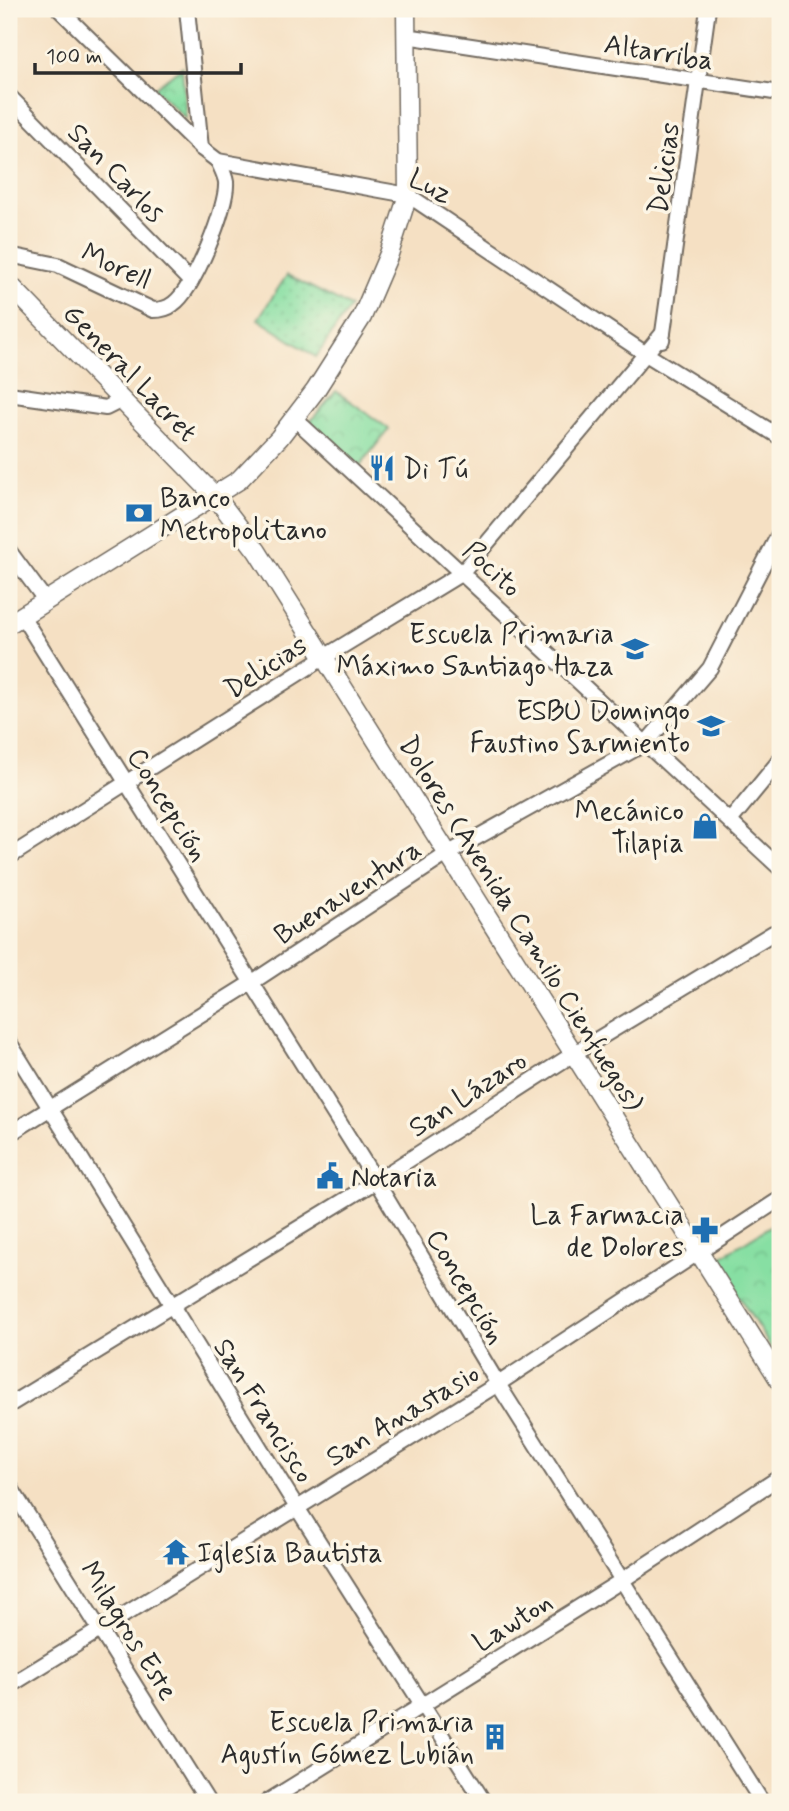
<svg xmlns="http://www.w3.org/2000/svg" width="789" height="1811" font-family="Mynerve,sans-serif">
<defs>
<pattern id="grass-dots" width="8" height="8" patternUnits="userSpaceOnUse" patternTransform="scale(1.75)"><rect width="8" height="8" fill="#87dfa3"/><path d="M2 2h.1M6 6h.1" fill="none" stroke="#75c08c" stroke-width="1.8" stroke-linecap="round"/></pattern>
<pattern id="park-crowns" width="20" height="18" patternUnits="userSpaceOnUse" patternTransform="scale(1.75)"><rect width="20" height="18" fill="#87dfa3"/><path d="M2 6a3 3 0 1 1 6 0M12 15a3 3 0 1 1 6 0" fill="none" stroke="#75c08c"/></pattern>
</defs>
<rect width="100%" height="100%" fill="#fcf5e5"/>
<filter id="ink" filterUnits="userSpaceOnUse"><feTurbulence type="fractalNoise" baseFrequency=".0143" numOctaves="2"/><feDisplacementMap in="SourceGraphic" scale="14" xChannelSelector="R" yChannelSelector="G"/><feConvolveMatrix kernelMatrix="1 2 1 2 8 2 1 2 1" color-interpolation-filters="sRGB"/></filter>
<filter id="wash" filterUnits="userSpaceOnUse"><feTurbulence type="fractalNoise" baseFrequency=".00686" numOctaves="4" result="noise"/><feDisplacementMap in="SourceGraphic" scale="28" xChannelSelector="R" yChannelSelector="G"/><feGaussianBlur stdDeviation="1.57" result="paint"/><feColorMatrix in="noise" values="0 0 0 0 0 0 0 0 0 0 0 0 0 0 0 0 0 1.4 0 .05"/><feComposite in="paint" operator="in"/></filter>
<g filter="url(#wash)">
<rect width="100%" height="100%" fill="#f5e0c3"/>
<polygon fill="url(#grass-dots)" stroke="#598567" stroke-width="2" points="287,275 350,307 316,357 258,319"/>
<g fill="url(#park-crowns)" stroke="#598567" stroke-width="2">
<polygon points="182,67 186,119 154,88"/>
<polygon points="336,391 389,429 358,468 309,423"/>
<polygon points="780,1220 780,1362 716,1260"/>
</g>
</g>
<g filter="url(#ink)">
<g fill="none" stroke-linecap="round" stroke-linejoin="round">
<g stroke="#726a60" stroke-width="18">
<g id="minor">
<polyline points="59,9 201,148 218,161 408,195 646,354 780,437"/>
<polyline points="187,9 201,148"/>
<polyline points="406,36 780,93"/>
<polyline points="9,96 191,282"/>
<path d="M 9,255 L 58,265 L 153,310 C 161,310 167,309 173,304 C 194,290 228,206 226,182 C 225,175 221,168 218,161"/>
<polyline points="662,340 708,9"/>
<polyline points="9,394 106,408 122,400"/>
<polyline points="295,419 780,868"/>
<polyline points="9,551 46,601"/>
<polyline points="22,616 376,1181 498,1384 762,1802"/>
<polyline points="730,821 780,760"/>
<polyline points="9,857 326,656 462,573 663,333"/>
<polyline points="9,1042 296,1506 484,1802"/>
<polyline points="9,1134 251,983 447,854 646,743 710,668 780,532"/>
<polyline points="9,1405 376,1181 578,1051 773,933 780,944"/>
<polyline points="9,1485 208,1802"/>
<polyline points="9,1686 498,1384 780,1199"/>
<polyline points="267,1802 621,1581 780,1477"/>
<polyline points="777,1802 780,1800"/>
</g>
</g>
<g stroke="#726a60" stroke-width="21">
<g id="major">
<polyline points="9,284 215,496 257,551 780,1381"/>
<polyline points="9,624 239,480 279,438 315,391 362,317 389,254 408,195 406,9"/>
</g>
</g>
<use href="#minor" stroke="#fff" stroke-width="14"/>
<use href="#major" stroke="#fff" stroke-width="18"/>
</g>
</g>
<defs>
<g id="restaurant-bare" transform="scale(2.1)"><path d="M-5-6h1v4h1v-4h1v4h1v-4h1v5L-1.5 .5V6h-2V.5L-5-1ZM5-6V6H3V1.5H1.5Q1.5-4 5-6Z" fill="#1f6fb2" stroke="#fcf5e5" stroke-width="2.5" paint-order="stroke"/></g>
<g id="bank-bare" transform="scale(2.1)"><path d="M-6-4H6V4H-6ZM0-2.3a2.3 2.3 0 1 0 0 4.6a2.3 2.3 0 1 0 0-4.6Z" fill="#1f6fb2" stroke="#fcf5e5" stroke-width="2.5" paint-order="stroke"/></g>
<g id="school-bare" transform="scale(2.1)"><path d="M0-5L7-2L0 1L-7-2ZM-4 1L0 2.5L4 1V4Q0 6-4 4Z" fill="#1f6fb2" stroke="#fcf5e5" stroke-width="2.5" paint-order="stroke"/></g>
<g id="shop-bare" transform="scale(2.1)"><path d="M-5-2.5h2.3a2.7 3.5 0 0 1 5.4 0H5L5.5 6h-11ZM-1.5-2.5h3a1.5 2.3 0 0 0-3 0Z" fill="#1f6fb2" stroke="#fcf5e5" stroke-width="2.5" paint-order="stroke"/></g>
<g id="civic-bare" transform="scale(2.1)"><path d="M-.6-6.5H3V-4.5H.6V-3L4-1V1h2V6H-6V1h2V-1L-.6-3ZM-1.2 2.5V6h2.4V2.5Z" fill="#1f6fb2" stroke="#fcf5e5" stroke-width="2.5" paint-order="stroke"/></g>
<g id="pharmacy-bare" transform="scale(2.1)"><path d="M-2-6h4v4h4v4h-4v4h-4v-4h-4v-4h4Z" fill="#1f6fb2" stroke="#fcf5e5" stroke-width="2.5" paint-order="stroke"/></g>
<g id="temple-bare" transform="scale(2.1)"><path d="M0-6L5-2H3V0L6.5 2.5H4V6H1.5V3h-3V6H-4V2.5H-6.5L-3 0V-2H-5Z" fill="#1f6fb2" stroke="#fcf5e5" stroke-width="2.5" paint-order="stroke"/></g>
<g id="building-bare" transform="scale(2.1)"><path d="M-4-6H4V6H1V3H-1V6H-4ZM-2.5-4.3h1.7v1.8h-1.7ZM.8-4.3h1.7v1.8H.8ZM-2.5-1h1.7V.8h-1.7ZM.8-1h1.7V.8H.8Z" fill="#1f6fb2" stroke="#fcf5e5" stroke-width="2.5" paint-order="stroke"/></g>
</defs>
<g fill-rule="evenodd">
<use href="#restaurant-bare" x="382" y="468"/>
<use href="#bank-bare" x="139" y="513"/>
<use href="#school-bare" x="635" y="649"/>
<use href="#school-bare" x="711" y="726"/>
<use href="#shop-bare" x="705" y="826"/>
<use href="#civic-bare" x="330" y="1176"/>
<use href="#pharmacy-bare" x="705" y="1230"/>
<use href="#temple-bare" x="176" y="1552"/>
<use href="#building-bare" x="495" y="1737"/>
</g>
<g text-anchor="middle" stroke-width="7" stroke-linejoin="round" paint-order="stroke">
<g font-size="28" fill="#2b2b2b" stroke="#fcf5e5">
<text transform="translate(659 51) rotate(9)" y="10">Altarriba</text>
<text transform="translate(663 168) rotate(-82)" y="10">Delicias</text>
<text transform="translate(117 172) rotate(46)" y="10">San Carlos</text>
<text transform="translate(431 185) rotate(27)" y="10">Luz</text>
<text transform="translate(117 265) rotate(25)" y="10">Morell</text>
<text transform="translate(131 372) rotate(46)" y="10">General Lacret</text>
<text transform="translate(493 568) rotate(43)" y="10">Pocito</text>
<text transform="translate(265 666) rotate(-33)" y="10">Delicias</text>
<text transform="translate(169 804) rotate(58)" y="10">Concepción</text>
<text transform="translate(347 891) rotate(-33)" y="10">Buenaventura</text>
<text transform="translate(522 923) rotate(58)" y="10">Dolores (Avenida Camilo Cienfuegos)</text>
<text transform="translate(467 1093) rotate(-33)" y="10">San Lázaro</text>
<text transform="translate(467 1286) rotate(59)" y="10">Concepción</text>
<text transform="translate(265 1410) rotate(58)" y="10">San Francisco</text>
<text transform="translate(402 1414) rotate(-31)" y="10">San Anastasio</text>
<text transform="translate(512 1621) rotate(-32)" y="10">Lawton</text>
<text transform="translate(130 1630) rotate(58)" y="10">Milagros Este</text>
</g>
<g font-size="28" fill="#2b2b2b" stroke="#fcf5e5" text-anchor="end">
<text x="403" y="478" text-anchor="start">Di Tú</text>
<text x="160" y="507" text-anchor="start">Banco<tspan x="160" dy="32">Metropolitano</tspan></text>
<text x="614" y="643">Escuela Primaria<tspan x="614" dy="32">Máximo Santiago Haza</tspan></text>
<text x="690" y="720">ESBU Domingo<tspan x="690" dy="32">Faustino Sarmiento</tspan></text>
<text x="684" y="820">Mecánico<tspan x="684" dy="32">Tilapia</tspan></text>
<text x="351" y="1186" text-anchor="start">Notaria</text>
<text x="684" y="1224">La Farmacia<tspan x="684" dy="32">de Dolores</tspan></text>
<text x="197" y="1562" text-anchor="start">Iglesia Bautista</text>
<text x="474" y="1731">Escuela Primaria<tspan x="474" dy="32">Agustín Gómez Lubián</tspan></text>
</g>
</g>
<rect width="789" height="1811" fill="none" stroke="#fcf5e5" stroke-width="35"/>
<path d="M35 63v10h206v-10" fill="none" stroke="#2b2b2b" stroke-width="3.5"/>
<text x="46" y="63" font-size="21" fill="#2b2b2b" stroke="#fcf5e5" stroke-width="5" paint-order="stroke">100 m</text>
</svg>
